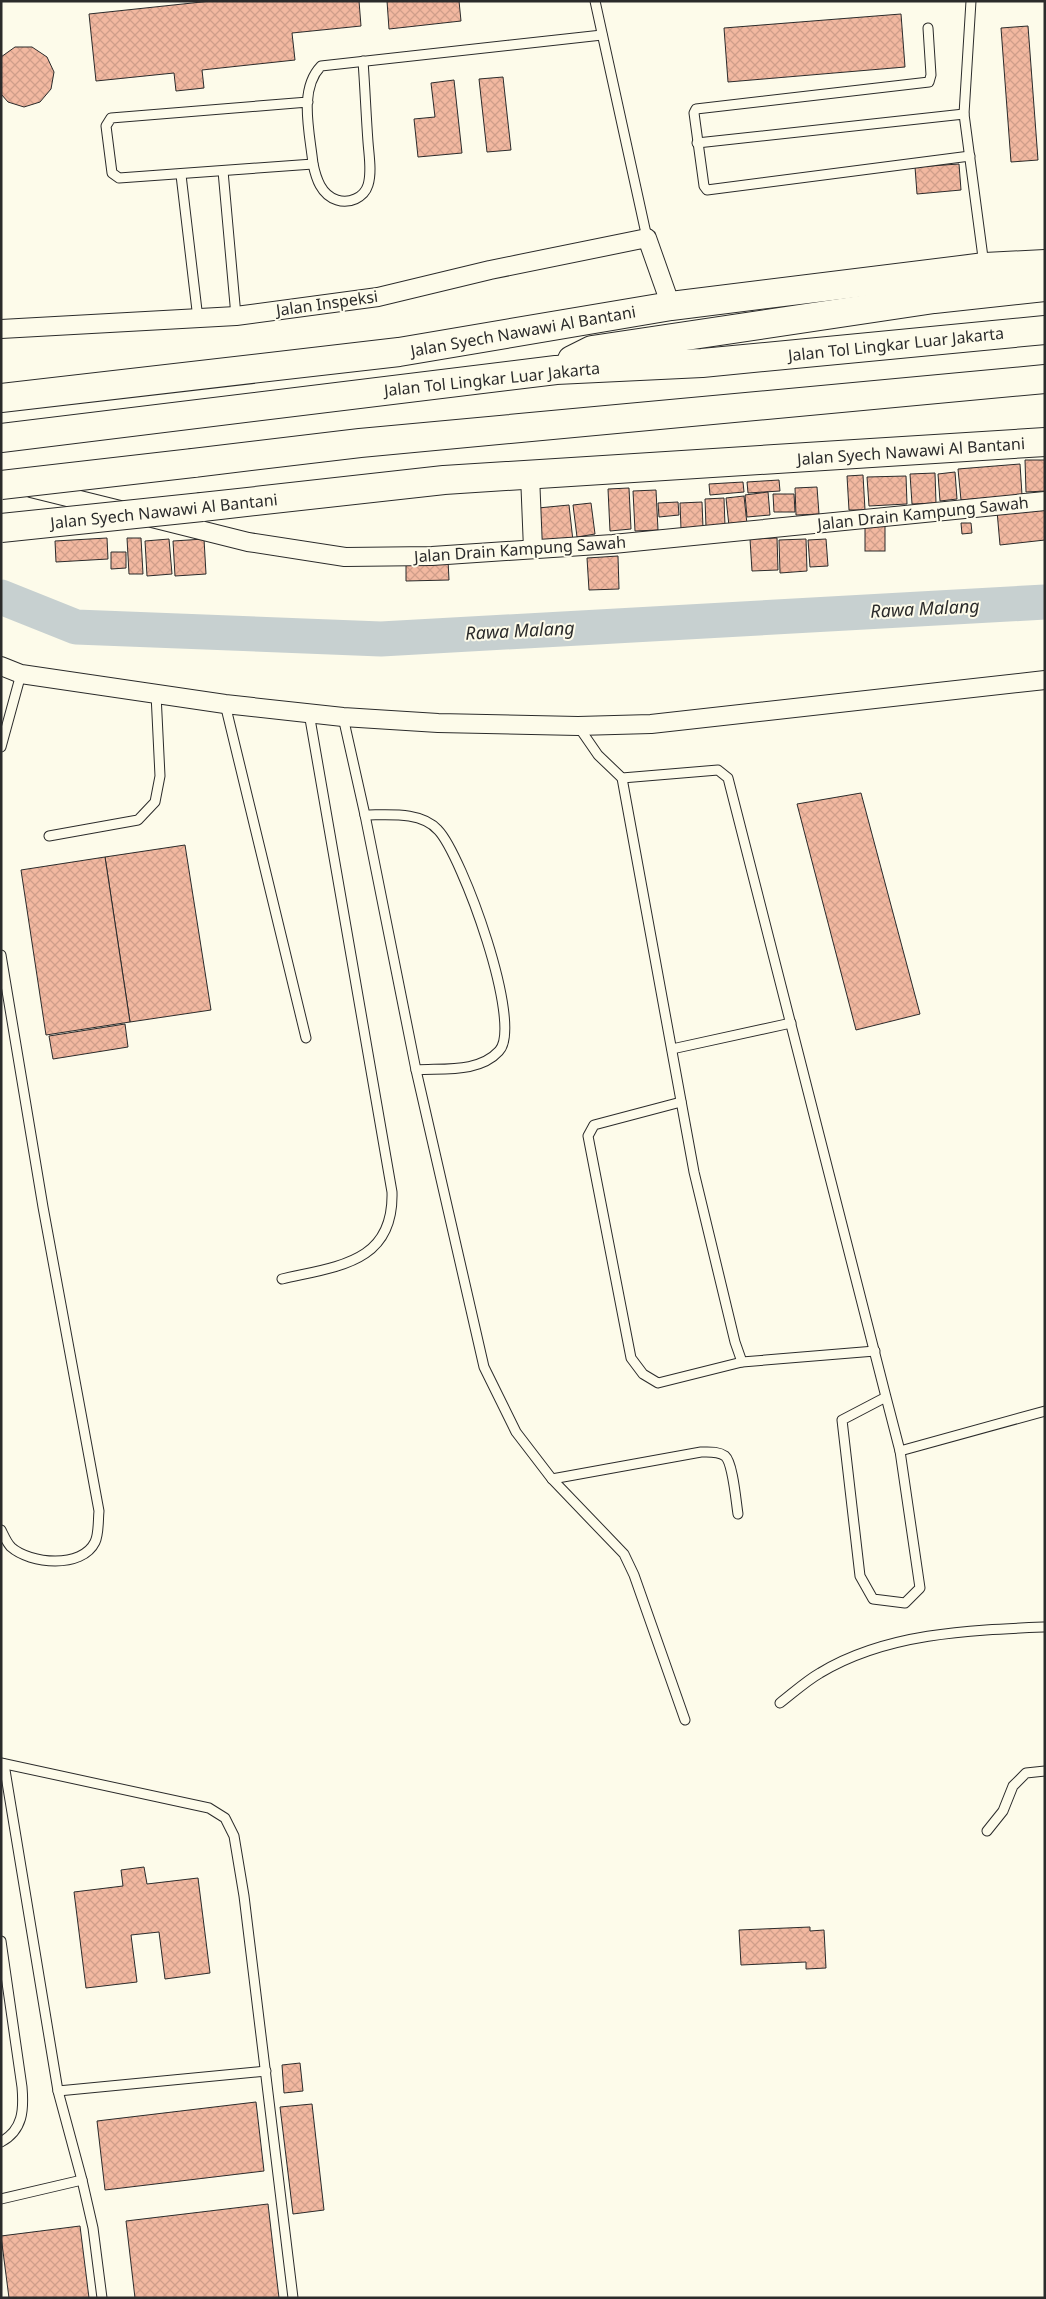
<svg xmlns="http://www.w3.org/2000/svg" width="1046" height="2299" font-family="'Noto Sans',sans-serif">
<defs>
<pattern id="building-cross-hatch" width="8" height="8" patternUnits="userSpaceOnUse" patternTransform="scale(1.25)"><rect width="8" height="8" fill="#f2b8a0"/><path d="M0 0l8 8M0 8l8-8" fill="none" stroke="#d09e8a"/></pattern>
</defs>
<rect width="100%" height="100%" fill="#fdfbea"/>
<g fill="none" stroke-linecap="round" stroke-linejoin="round">
<polyline stroke="#c7d0d0" stroke-width="35" points="1,597 76,627 381,639 1045,602"/>
</g>
<g fill="url(#building-cross-hatch)" stroke="#2b2b2b">
<polygon points="211,1 359,1 361,26 292,33 295,60 202,70 204,88 176,91 174,73 96,81 89,14"/>
<polygon points="387,1 459,1 461,21 389,29"/>
<polygon points="901,14 905,67 728,82 724,28"/>
<polygon points="1028,26 1038,160 1011,162 1001,28"/>
<polygon points="15,47 32,47 47,57 54,72 51,89 40,102 24,107 8,102 1,94 1,57"/>
<polygon points="503,77 511,150 487,152 479,79"/>
<polygon points="454,80 462,153 418,157 414,119 435,117 431,83"/>
<polygon points="959,164 961,190 917,194 915,167"/>
<polygon points="1025,460 1045,460 1045,491 1026,492"/>
<polygon points="1020,464 1022,495 961,500 958,469"/>
<polygon points="955,472 957,499 940,501 938,474"/>
<polygon points="935,473 936,503 912,504 910,474"/>
<polygon points="863,475 865,510 849,510 847,476"/>
<polygon points="906,476 907,504 869,506 867,477"/>
<polygon points="779,480 780,491 748,493 747,482"/>
<polygon points="743,482 744,492 710,495 709,484"/>
<polygon points="817,487 819,514 796,515 795,488"/>
<polygon points="629,488 631,529 610,531 608,489"/>
<polygon points="656,490 658,530 635,531 633,491"/>
<polygon points="768,492 770,515 747,517 745,495"/>
<polygon points="773,494 794,494 795,512 774,512"/>
<polygon points="744,496 747,524 729,526 726,498"/>
<polygon points="724,498 725,526 706,527 705,499"/>
<polygon points="678,502 679,515 659,517 658,503"/>
<polygon points="702,502 703,528 681,529 680,503"/>
<polygon points="591,503 595,534 577,537 573,505"/>
<polygon points="569,505 573,541 542,544 538,508"/>
<polygon points="1045,506 1045,540 1000,545 997,511"/>
<polygon points="961,523 971,523 972,533 962,534"/>
<rect x="865" y="526" width="20" height="25"/>
<polygon points="107,538 108,559 56,562 55,541"/>
<polygon points="127,538 141,538 143,574 129,574"/>
<polygon points="777,538 778,570 752,571 750,539"/>
<polygon points="169,539 172,574 147,576 145,541"/>
<polygon points="204,539 206,574 175,576 173,541"/>
<polygon points="806,539 807,571 780,573 779,540"/>
<polygon points="826,539 828,566 810,567 808,540"/>
<polygon points="111,552 126,552 126,568 111,569"/>
<polygon points="618,556 619,589 589,590 587,558"/>
<polygon points="448,560 449,580 406,581 406,561"/>
<polygon points="861,793 920,1014 856,1030 797,804"/>
<polygon points="185,845 211,1010 130,1022 105,857"/>
<polygon points="105,857 130,1022 46,1035 21,870"/>
<polygon points="125,1024 128,1047 53,1059 49,1036"/>
<polygon points="144,1867 147,1884 198,1878 210,1973 165,1979 159,1932 131,1935 137,1982 86,1988 74,1892 123,1886 121,1870"/>
<polygon points="810,1927 810,1931 824,1930 826,1968 806,1969 806,1962 741,1965 739,1930"/>
<polygon points="300,2063 303,2091 284,2093 282,2065"/>
<polygon points="256,2102 264,2171 105,2190 97,2121"/>
<polygon points="312,2104 324,2210 293,2214 280,2107"/>
<polygon points="268,2204 279,2298 135,2298 126,2221"/>
<polygon points="80,2226 89,2298 9,2298 1,2236"/>
</g>
<g fill="none" stroke-linecap="round" stroke-linejoin="round">
<g stroke="#2b2b2b" stroke-width="11">
<g id="service">
<polyline points="595,1 647,238"/>
<polyline points="928,28 931,75 929,82 696,109 694,113 704,186 707,190 970,156"/>
<path d="M 308,102 L 111,118 L 106,126 L 112,173 L 119,178 L 313,164 C 310,133 298,90 321,66 L 602,35"/>
<polyline points="964,114 971,1"/>
<polyline points="697,143 964,114 984,265"/>
<path d="M 313,164 C 316,178 321,195 337,200 C 349,204 364,198 368,185 C 372,172 369,156 368,142 C 366,115 365,88 363,61"/>
<polyline points="223,171 236,316"/>
<polyline points="181,175 198,319"/>
<polyline points="225,704 306,1038"/>
<path d="M 343,717 L 365,815 C 388,815 421,811 438,830 C 462,855 524,1025 499,1051 C 479,1073 443,1068 416,1070"/>
<polyline points="578,726 598,755 622,778 718,770 728,778 886,1397 900,1451 920,1588 905,1603 873,1599 860,1576 842,1420 886,1397"/>
<polyline points="1,747 21,674"/>
<polyline points="622,778 694,1172 735,1342 742,1362 875,1351"/>
<polyline points="365,815 416,1070 484,1367 516,1432 552,1479 624,1554 634,1575 685,1720"/>
<polyline points="49,836 138,820 155,802 160,776 156,694"/>
<path d="M 1,955 L 43,1207 L 99,1511 C 98,1520 99,1534 95,1542 C 82,1569 30,1564 11,1547 C 7,1543 4,1536 1,1530"/>
<polyline points="672,1049 791,1023"/>
<polyline points="681,1102 594,1125 588,1136 631,1358 643,1374 658,1383 742,1362"/>
<path d="M 282,1279 C 338,1266 394,1263 392,1192 L 309,713"/>
<polyline points="900,1451 1045,1411"/>
<path d="M 552,1479 L 701,1452 C 709,1452 718,1451 725,1456 C 733,1463 736,1502 738,1514"/>
<path d="M 780,1703 C 793,1693 806,1681 820,1673 C 886,1633 969,1630 1045,1627"/>
<polyline points="1,1763 209,1808 225,1818 234,1836 244,1896 293,2298"/>
<polyline points="4,1764 58,2091 82,2180 93,2228 102,2298"/>
<polyline points="987,1831 1003,1811 1013,1786 1026,1773 1045,1771"/>
<path d="M 1,1941 L 22,2087 C 24,2110 23,2130 1,2142"/>
<polyline points="58,2091 266,2071"/>
<polyline points="1,2199 82,2180"/>
</g>
</g>
<g stroke="#2b2b2b" stroke-width="20">
<g id="minor">
<polyline points="1,329 236,316 378,297 490,270 647,238 671,306"/>
<polyline points="530,475 533,549"/>
<polyline points="31,488 120,510"/>
<polyline points="152,518 248,542 345,557 432,556 613,544 1045,501"/>
<polyline points="1,666 21,674 225,704 343,717 438,723 578,726 651,724 1045,680"/>
</g>
</g>
<g stroke="#2b2b2b" stroke-width="30">
<g id="trunk">
<polyline points="1,398 399,352 671,306 985,267 1045,264"/>
<polyline points="202,507 444,480 1045,442"/>
</g>
</g>
<g stroke="#2b2b2b" stroke-width="30">
<g id="motorway">
<polyline points="572,360 592,350 934,299 1045,287"/>
<polyline points="1,438 556,370 702,363 1045,330"/>
<polyline points="193,463 360,443 1045,379"/>
</g>
</g>
<use href="#service" stroke="#fdfbea" stroke-width="9"/>
<use href="#minor" stroke="#fdfbea" stroke-width="18"/>
<use href="#trunk" stroke="#fdfbea" stroke-width="28"/>
<use href="#motorway" stroke="#fdfbea" stroke-width="28"/>
<g stroke="#2b2b2b" stroke-width="30" stroke-linecap="butt">
<polyline id="trunk-bridge" points="1,528 202,507"/>
</g>
<g stroke="#2b2b2b" stroke-width="30" stroke-linecap="butt">
<polyline id="motorway-bridge" points="1,485 193,463"/>
</g>
<use href="#trunk-bridge" stroke="#fdfbea" stroke-width="28"/>
<use href="#motorway-bridge" stroke="#fdfbea" stroke-width="28"/>
</g>
<g text-anchor="middle" stroke-width="4" stroke-linejoin="round" paint-order="stroke">
<g font-size="16" fill="#2b2b2b" stroke="#fdfbea">
<text transform="translate(327 303) rotate(-8)" y="6">Jalan Inspeksi</text>
<text transform="translate(523 331) rotate(-10)" y="6">Jalan Syech Nawawi Al Bantani</text>
<text transform="translate(896 344) rotate(-6)" y="6">Jalan Tol Lingkar Luar Jakarta</text>
<text transform="translate(492 379) rotate(-6)" y="6">Jalan Tol Lingkar Luar Jakarta</text>
<text transform="translate(911 451) rotate(-4)" y="6">Jalan Syech Nawawi Al Bantani</text>
<text transform="translate(164 511) rotate(-6)" y="6">Jalan Syech Nawawi Al Bantani</text>
<text transform="translate(923 513) rotate(-6)" y="6">Jalan Drain Kampung Sawah</text>
<text transform="translate(520 549) rotate(-4)" y="6">Jalan Drain Kampung Sawah</text>
</g>
<g font-size="18" font-style="italic" fill="#2b2b2b" stroke="#fdfbea">
<text transform="translate(925 609) rotate(-3)" y="6">Rawa Malang</text>
<text transform="translate(520 631) rotate(-3)" y="6">Rawa Malang</text>
</g>
</g>
<rect width="1046" height="2299" fill="none" stroke="#2b2b2b" stroke-width="5"/>
</svg>
